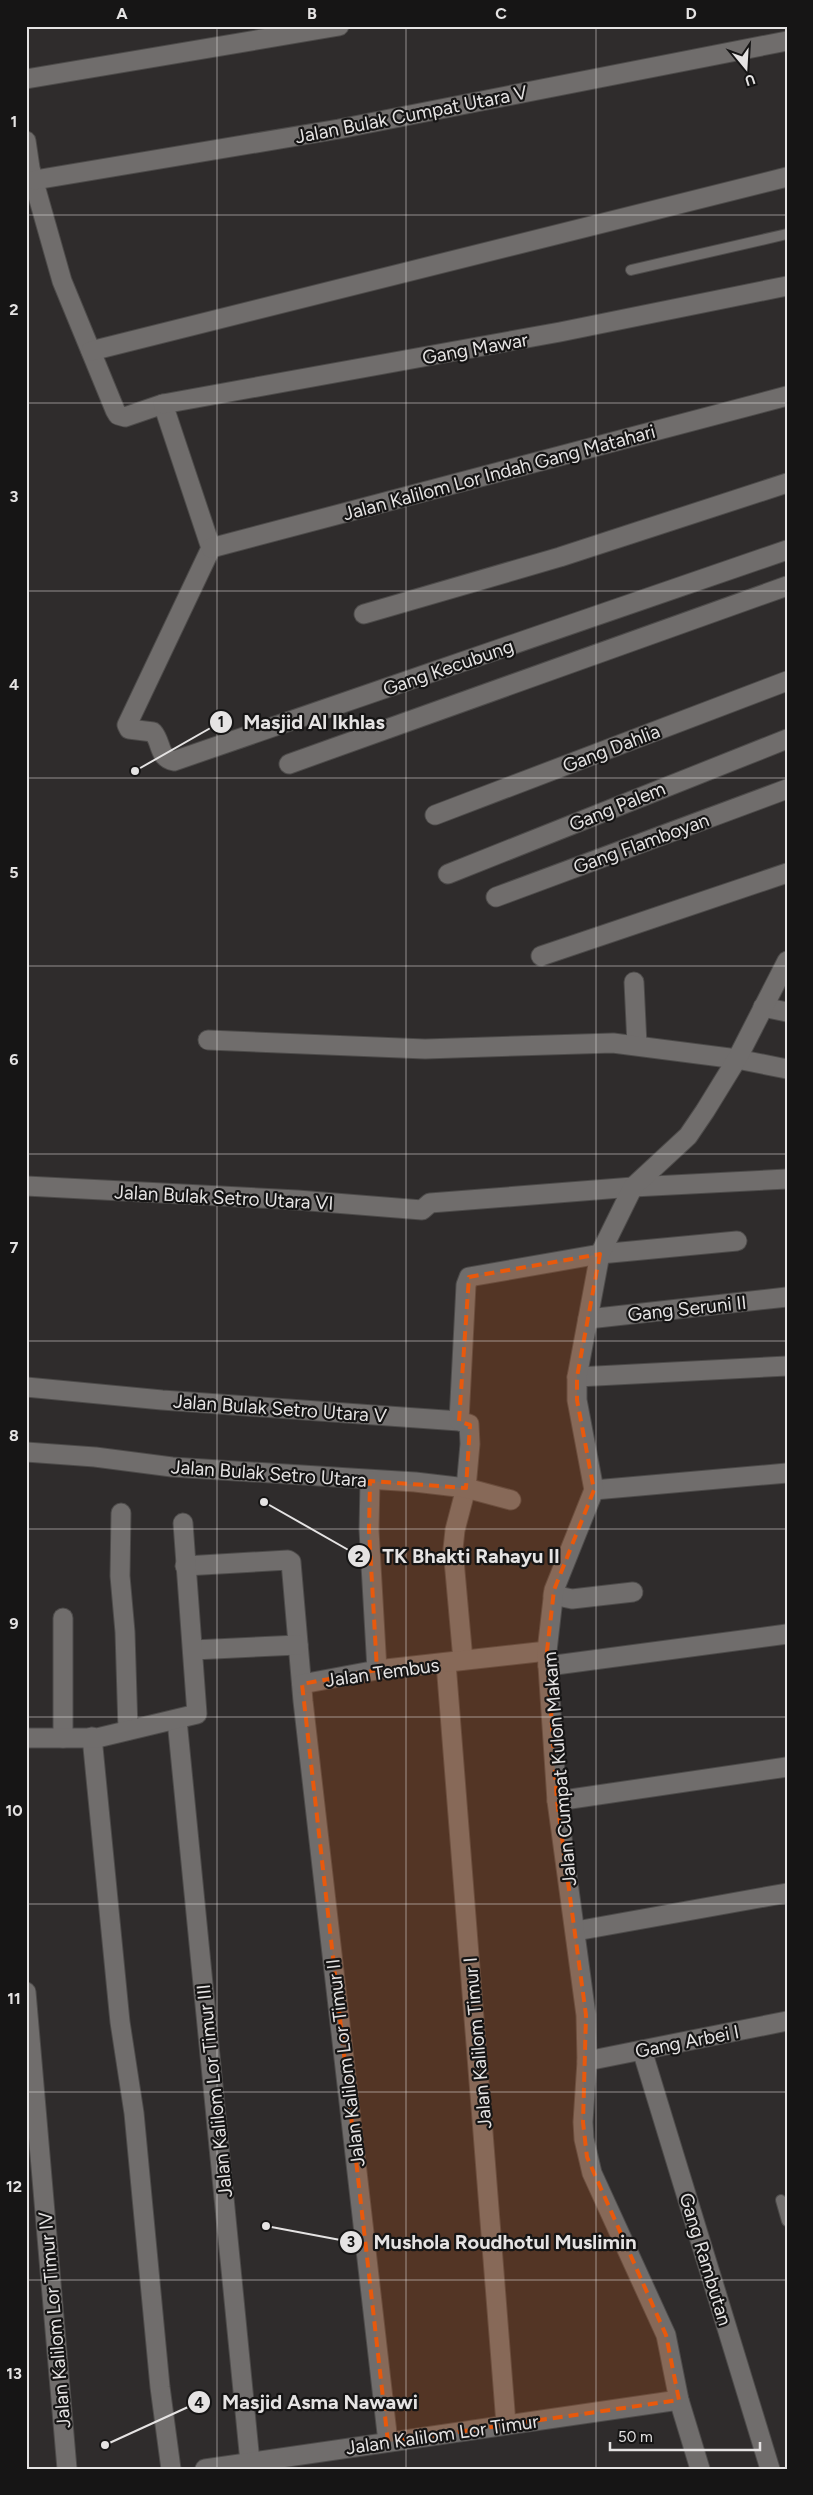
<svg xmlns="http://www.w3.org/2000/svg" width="813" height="2495" font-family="Figtree,sans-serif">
<rect width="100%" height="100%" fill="#2f2c2c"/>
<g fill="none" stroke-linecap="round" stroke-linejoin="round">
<g stroke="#4d4b4a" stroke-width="12">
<g id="lane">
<polyline points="631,270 787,234"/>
<polyline points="781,2200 787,2221"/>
</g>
</g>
<g stroke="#4d4b4a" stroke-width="21">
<g id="street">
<polyline points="26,79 339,26"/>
<path d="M 26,141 L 30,168 L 62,281 L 115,410 L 118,415 L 125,417 L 163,404 L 211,548 L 127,725 L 129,729 L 153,732 C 162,742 158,758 174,761 L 787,550"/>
<polyline points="35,180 339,129 787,41"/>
<polyline points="91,351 787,177"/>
<polyline points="163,404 560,332 787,286"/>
<polyline points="211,548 787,396"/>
<polyline points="364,614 560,557 787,483"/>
<polyline points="289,764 787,586"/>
<polyline points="435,815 787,681"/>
<polyline points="448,874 787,739"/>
<polyline points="496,897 787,789"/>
<polyline points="541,956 787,873"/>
<polyline points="634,982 637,1045"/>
<polyline points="763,1007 787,1012"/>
<polyline points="208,1040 425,1049 613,1043 737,1059 787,1069"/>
<polyline points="26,1186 297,1200 422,1210 430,1203 633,1187 787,1179"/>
<polyline points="588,1319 787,1297"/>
<polyline points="577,1377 787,1366"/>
<polyline points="26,1387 162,1400 459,1421 469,1424 470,1444 466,1488 455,1530 453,1549 463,1660"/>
<polyline points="459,1421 466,1285 469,1277 600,1254 737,1241"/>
<polyline points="26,1452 95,1457 172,1467 415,1482 466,1488 511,1500"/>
<polyline points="370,1481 369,1530 377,1670"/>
<polyline points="594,1490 787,1473"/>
<polyline points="121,1513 120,1576 125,1632 128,1730"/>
<polyline points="185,1566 288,1560 291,1562 303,1701 388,2442"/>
<polyline points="553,1595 572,1599 633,1592"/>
<polyline points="63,1618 63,1738"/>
<polyline points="193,1650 298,1645"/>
<polyline points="446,1663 506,2424"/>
<polyline points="548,1666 787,1634"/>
<polyline points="302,1684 377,1670 547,1651"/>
<polyline points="177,1720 250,2462"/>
<polyline points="92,1737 120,2022 134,2113 160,2387 171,2469"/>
<polyline points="26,1738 97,1738 197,1714 183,1523"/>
<polyline points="557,1801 787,1767"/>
<polyline points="576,1931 787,1893"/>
<polyline points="26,1992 67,2469"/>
<polyline points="642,2050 770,2469"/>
<polyline points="587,2061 787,2021"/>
<polyline points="205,2469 679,2400"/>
<polyline points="700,2469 679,2400 666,2335 592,2173 584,2139 583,2122 587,2061 586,2015 557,1801 547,1651 554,1590 594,1490 577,1400 577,1377 600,1254 633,1187 688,1136 705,1111 737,1059 787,961"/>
</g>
</g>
<use href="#lane" stroke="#706d6c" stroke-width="10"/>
<use href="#street" stroke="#706d6c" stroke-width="19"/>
</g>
<path fill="#e8590c" fill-opacity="0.2" stroke="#e8590c" stroke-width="4" stroke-dasharray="10 6" stroke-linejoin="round" d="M 600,1254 L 577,1377 L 577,1400 L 594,1490 L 554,1590 L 547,1651 L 557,1801 L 586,2015 L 583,2122 L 587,2157 L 666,2335 L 679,2400 L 388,2442 L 302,1684 L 377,1670 L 369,1530 L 370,1481 L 466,1488 L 470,1425 L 459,1421 L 469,1277 Z"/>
<path fill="none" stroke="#e5e3e3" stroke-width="1" stroke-opacity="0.55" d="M 217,26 L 217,2469M 406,26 L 406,2469M 596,26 L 596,2469M 26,215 L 787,215M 26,403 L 787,403M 26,591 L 787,591M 26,778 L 787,778M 26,966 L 787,966M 26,1154 L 787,1154M 26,1341 L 787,1341M 26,1529 L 787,1529M 26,1717 L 787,1717M 26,1904 L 787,1904M 26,2092 L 787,2092M 26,2280 L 787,2280"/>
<g text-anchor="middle" stroke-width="4.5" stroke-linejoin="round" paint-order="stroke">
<g font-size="19" fill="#e5e3e3" stroke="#161515">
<text transform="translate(411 114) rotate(-11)" y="7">Jalan Bulak Cumpat Utara V</text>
<text transform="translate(475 348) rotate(-10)" y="7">Gang Mawar</text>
<text transform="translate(499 472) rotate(-15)" y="7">Jalan Kalilom Lor Indah Gang Matahari</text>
<text transform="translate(448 667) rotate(-19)" y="7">Gang Kecubung</text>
<text transform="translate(611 748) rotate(-21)" y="7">Gang Dahlia</text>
<text transform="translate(617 806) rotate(-22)" y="7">Gang Palem</text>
<text transform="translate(641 843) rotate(-20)" y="7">Gang Flamboyan</text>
<text transform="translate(224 1197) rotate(3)" y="7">Jalan Bulak Setro Utara VI</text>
<text transform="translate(687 1308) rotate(-6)" y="7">Gang Seruni II</text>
<text transform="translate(280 1408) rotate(4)" y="7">Jalan Bulak Setro Utara V</text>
<text transform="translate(269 1473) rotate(4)" y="7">Jalan Bulak Setro Utara</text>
<text transform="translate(382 1672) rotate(-8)" y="7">Jalan Tembus</text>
<text transform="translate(559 1769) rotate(-95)" y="7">Jalan Cumpat Kulon Makam</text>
<text transform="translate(687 2041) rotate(-11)" y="7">Gang Arbei I</text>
<text transform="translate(477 2043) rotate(-95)" y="7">Jalan Kalilom Timur I</text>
<text transform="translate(345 2063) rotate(-97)" y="7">Jalan Kalilom Lor Timur II</text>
<text transform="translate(214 2091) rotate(-96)" y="7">Jalan Kalilom Lor Timur III</text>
<text transform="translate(706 2259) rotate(73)" y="7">Gang Rambutan</text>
<text transform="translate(54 2320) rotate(-95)" y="7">Jalan Kalilom Lor Timur IV</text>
<text transform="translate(442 2434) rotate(-8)" y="7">Jalan Kalilom Lor Timur</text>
</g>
</g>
<path fill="none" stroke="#e5e3e3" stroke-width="2" d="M135 771L221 722M264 1502L359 1556M266 2226L351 2242M105 2445L199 2402"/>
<g fill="#e5e3e3" stroke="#161515" stroke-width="2">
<circle cx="135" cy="771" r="5"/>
<circle cx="264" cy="1502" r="5"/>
<circle cx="266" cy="2226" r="5"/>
<circle cx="105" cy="2445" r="5"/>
<circle cx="221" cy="722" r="12"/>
<circle cx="359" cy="1556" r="12"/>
<circle cx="351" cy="2242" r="12"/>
<circle cx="199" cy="2402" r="12"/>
</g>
<g font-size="15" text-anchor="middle" font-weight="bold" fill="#111">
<text x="221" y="727">1</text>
<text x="359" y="1562">2</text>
<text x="351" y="2247">3</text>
<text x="199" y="2408">4</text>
</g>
<g font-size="20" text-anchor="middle" font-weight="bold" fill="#e5e3e3" stroke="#161515" stroke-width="4.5" stroke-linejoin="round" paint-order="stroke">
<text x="314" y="729">Masjid Al Ikhlas</text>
<text x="471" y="1563">TK Bhakti Rahayu II</text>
<text x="505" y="2249">Mushola Roudhotul Muslimin</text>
<text x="320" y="2409">Masjid Asma Nawawi</text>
</g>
<rect width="813" height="2495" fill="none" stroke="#161515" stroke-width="55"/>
<g transform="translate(746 68) rotate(162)" stroke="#161515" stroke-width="4" paint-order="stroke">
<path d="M0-4L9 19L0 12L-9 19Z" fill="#e5e3e3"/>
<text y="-8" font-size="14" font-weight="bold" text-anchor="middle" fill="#e5e3e3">U</text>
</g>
<path d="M610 2442v8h150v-8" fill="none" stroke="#e5e3e3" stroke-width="2.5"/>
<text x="618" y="2442" font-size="15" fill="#e5e3e3" stroke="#161515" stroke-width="4" paint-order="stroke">50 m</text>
<rect x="28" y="28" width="758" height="2440" fill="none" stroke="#e5e3e3" stroke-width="2"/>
<g font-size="16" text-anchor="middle" font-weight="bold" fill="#e5e3e3">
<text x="122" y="19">A</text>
<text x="312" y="19">B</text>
<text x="501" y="19">C</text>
<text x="691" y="19">D</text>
<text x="14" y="127">1</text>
<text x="14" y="315">2</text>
<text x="14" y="502">3</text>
<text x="14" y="690">4</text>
<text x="14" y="878">5</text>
<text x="14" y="1065">6</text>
<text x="14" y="1253">7</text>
<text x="14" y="1441">8</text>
<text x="14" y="1629">9</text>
<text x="14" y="1816">10</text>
<text x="14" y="2004">11</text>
<text x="14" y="2192">12</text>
<text x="14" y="2379">13</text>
</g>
</svg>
